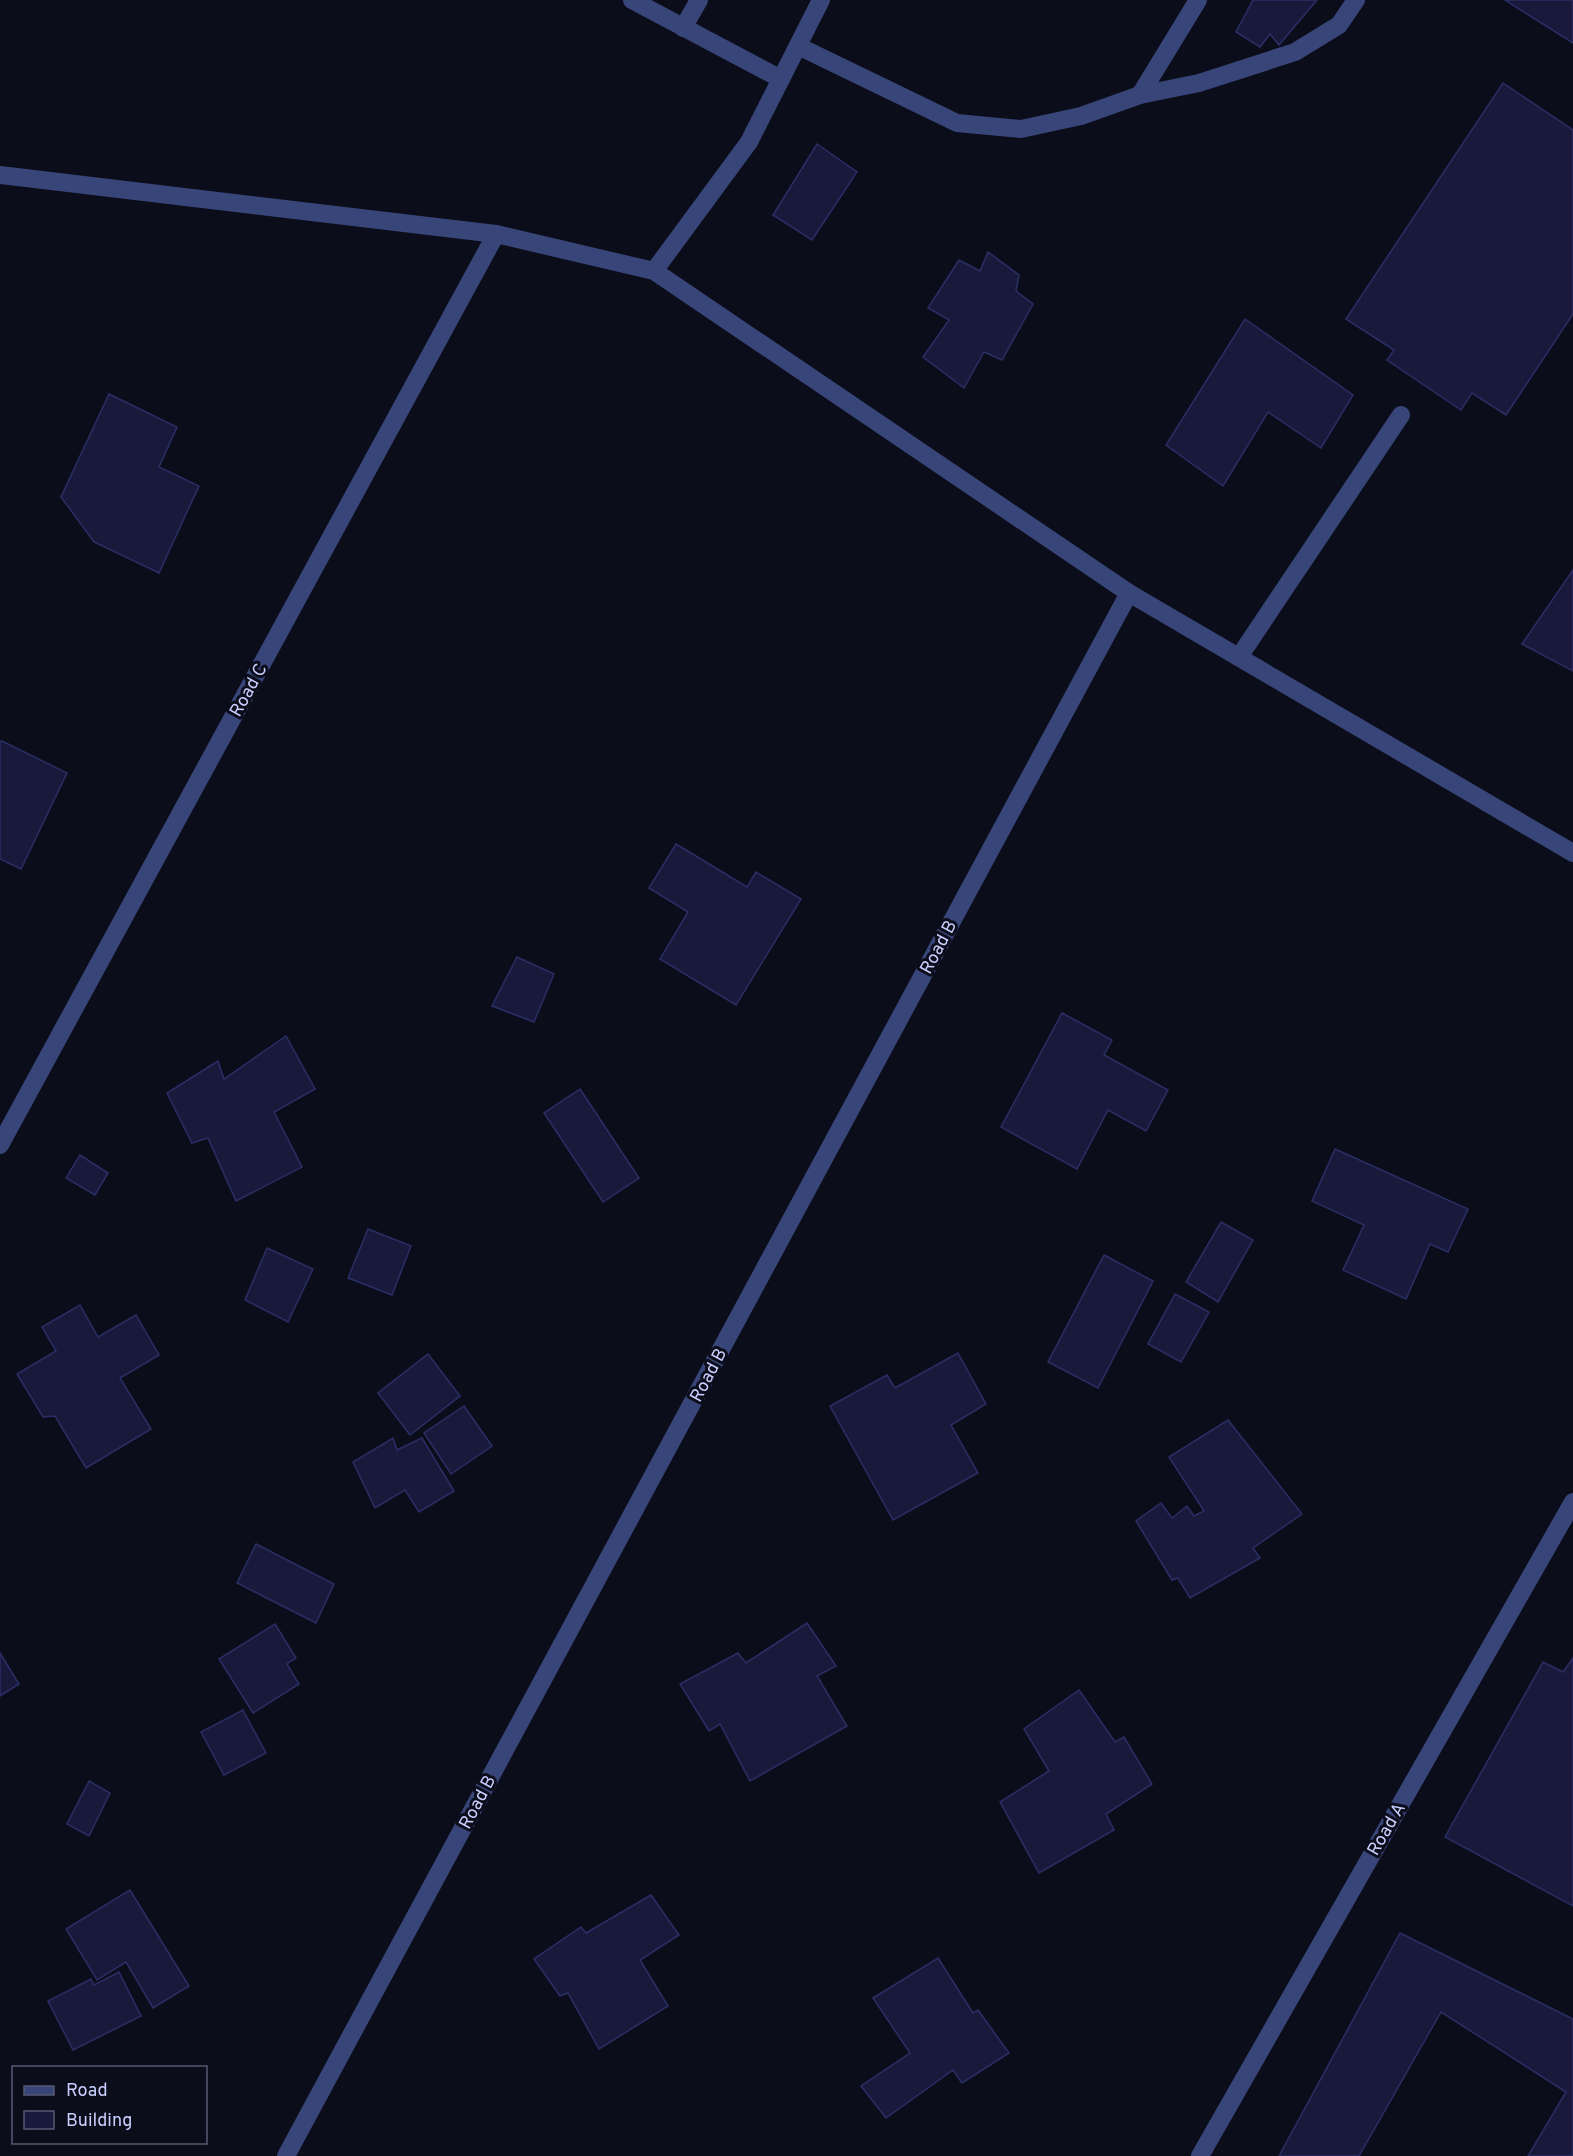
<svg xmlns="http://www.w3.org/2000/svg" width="1573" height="2156" font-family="Overpass,sans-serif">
<rect width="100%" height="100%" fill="#0c0d1b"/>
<g fill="#191a3b" stroke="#2b2e66" stroke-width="1.5">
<polygon points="1253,0 1317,0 1279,45 1270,34 1260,47 1236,32"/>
<polygon points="1505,0 1573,0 1573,43"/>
<polygon points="1503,83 1573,130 1573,314 1506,415 1472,393 1461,410 1387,360 1394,350 1346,319"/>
<polygon points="817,144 857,172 812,240 773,215"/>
<polygon points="988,252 1019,275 1016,291 1033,304 1002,360 984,352 964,388 923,357 949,320 928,308 959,260 980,271"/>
<polygon points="1245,319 1353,395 1321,448 1268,412 1223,486 1166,445"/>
<polygon points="109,394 177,427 159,467 199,486 159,573 94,542 61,497"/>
<polygon points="1573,570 1573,671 1522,644"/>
<polygon points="0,741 2,741 67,773 21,869 0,859"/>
<polygon points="676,844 747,887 756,872 801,899 736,1005 660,959 688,912 649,888"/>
<polygon points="517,957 554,974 534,1022 492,1006"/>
<polygon points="1062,1013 1112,1040 1104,1055 1168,1090 1146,1131 1108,1110 1077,1169 1001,1127"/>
<polygon points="286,1036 315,1089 274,1112 302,1167 236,1201 208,1138 192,1143 167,1093 218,1061 224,1079"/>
<polygon points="580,1089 639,1178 603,1202 544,1113"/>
<polygon points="1335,1149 1468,1209 1448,1252 1430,1244 1406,1299 1343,1270 1364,1225 1312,1201"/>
<polygon points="80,1155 108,1173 95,1195 66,1178"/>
<polygon points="1221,1222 1253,1240 1218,1302 1186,1282"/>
<polygon points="368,1229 411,1246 392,1295 348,1278"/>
<polygon points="267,1248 313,1269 288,1322 245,1300"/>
<polygon points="1104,1255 1153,1281 1098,1388 1048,1362"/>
<polygon points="1175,1294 1209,1312 1181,1362 1148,1344"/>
<polygon points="80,1305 98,1337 136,1315 159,1355 120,1378 151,1429 86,1468 55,1416 43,1417 17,1374 56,1351 42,1327"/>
<polygon points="958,1353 986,1404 951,1425 978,1473 893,1520 830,1406 887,1375 895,1388"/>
<polygon points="428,1354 460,1396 410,1435 378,1393"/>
<polygon points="464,1406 492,1446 451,1474 424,1433"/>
<polygon points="1228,1420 1302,1514 1253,1548 1260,1558 1190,1598 1178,1578 1172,1580 1136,1521 1161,1503 1172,1518 1187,1506 1194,1516 1204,1511 1169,1457"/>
<polygon points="393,1438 397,1450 422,1438 454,1491 419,1512 405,1490 375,1508 353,1462"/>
<polygon points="256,1544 334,1584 316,1623 237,1583"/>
<polygon points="807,1623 836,1666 817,1676 847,1726 750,1781 720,1724 709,1731 680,1684 738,1653 746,1663"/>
<polygon points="275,1624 296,1658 287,1664 299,1684 253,1713 219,1659"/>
<polygon points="0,1653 19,1684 0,1696"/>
<polygon points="1573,1658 1573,1906 1445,1837 1543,1662 1563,1672"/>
<polygon points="1079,1690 1115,1742 1124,1737 1152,1784 1106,1814 1114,1830 1039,1873 1000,1802 1049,1771 1024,1729"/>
<polygon points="243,1710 266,1753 224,1775 201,1732"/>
<polygon points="89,1781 110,1793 89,1836 67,1824"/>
<polygon points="130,1890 189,1986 153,2008 126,1962 97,1980 66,1929"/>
<polygon points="651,1895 679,1935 640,1960 668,2006 599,2049 568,1993 560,1996 534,1959 581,1927 586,1933"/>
<polygon points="1400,1933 1573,2019 1573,2156 1528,2156 1566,2092 1441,2012 1359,2156 1279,2156"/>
<polygon points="938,1958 973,2013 978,2010 1009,2053 962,2083 953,2070 886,2118 861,2086 910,2053 873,1998"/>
<polygon points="119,1972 141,2016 73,2050 48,2001 91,1979 94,1985"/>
</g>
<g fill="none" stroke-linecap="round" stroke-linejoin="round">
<g stroke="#384578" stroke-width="18">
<polyline points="632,0 781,79"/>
<polyline points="683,28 699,0"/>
<polyline points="798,46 957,123 1021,129 1081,116 1140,95 1199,83 1295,52 1339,25 1356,0"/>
<polyline points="1140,95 1198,0"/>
<polyline points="0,175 496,234 654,271 1129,593 1573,853"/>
<polyline points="654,271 749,142 821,0"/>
<polyline points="1239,657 1401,415"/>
<polyline points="0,1145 496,234"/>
<polyline points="286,2156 1129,593"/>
<polyline points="1200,2156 1573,1502"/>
</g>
</g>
<g text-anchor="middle" stroke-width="6" stroke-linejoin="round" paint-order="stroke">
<g font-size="18" fill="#c8cefd" stroke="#0c0d1b">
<text transform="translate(248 690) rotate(-61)" y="6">Road C</text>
<text transform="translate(938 947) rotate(-62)" y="6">Road B</text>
<text transform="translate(708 1375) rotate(-62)" y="6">Road B</text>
<text transform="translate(477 1802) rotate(-62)" y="6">Road B</text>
<text transform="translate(1386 1829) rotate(-60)" y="6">Road A</text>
</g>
</g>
<rect x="12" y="2066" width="195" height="78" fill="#0c0d1b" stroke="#575a75" stroke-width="1.5"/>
<rect x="24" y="2086" width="30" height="9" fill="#384578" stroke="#575a75" stroke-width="1.5"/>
<text x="66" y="2096" font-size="18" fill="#c8cefd">Road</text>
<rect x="24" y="2111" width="30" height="18" fill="#191a3b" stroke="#575a75" stroke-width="1.5"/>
<text x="66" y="2126" font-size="18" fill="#c8cefd">Building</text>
</svg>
